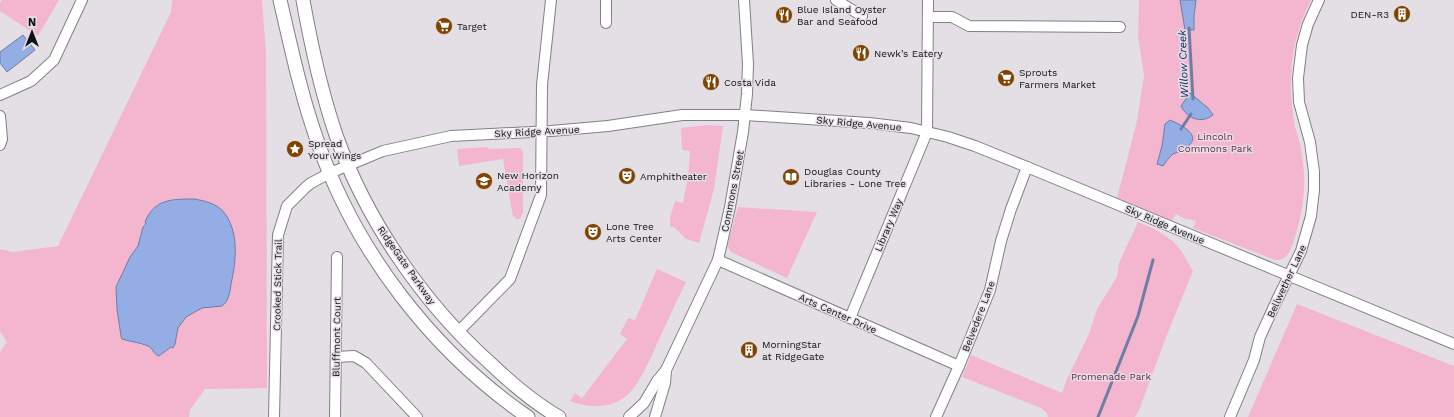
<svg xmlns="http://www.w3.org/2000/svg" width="1454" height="417" font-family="'Work Sans',sans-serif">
<rect width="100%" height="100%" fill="#e3dfe5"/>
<g fill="#f4b6cf">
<polygon points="2,0 59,0 38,36 0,11 0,3"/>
<polygon points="172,0 262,0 266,54 267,388 205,389 190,410 189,417 0,417 0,352 7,342 0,331 0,249 13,252 58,246 171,12"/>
<path d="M 1139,0 L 1311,0 C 1299,23 1292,49 1291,76 C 1290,93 1292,110 1295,127 C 1298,137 1301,146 1302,156 C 1307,185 1303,213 1294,240 C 1291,250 1287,261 1275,260 L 1193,228 L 1196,221 L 1183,218 L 1176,214 L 1172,221 L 1117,198 L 1137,121 L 1144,76 L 1138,36 Z"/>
<polygon points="708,125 723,126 714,189 699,243 686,239 675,228 670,226 670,218 675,201 683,203 688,177 690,151 682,150 681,128"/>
<polygon points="487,147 488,149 520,148 523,152 523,212 520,219 516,219 515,216 513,217 503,159 459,166 457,149"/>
<polygon points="738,207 817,212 787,278 731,252 727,246"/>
<path d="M 1138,222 C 1154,228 1172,237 1182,252 C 1186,258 1189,265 1193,271 L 1168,332 L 1139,410 L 1135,417 L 1048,417 L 1047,413 L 1041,408 L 962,377 L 971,355 L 1062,393 L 1067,379 L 1089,334 L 1097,309 L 1117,277 L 1119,263 Z"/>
<path d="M 657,269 L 686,282 C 677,300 669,318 660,337 C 653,353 639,387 625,397 C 608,409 588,408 570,401 L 575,393 L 582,398 L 627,339 L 620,334 L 628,318 L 635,320 Z"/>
<polygon points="1297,304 1454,366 1454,417 1248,417"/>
</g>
<g fill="#94ade4" stroke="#6d7ea5">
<polygon points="1180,0 1196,0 1194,16 1194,30 1185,30"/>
<polygon points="23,35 35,50 7,72 0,63 0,52"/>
<path d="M 1190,93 L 1208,108 L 1213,115 C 1202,124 1187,119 1181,106 Z"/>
<path d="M 1170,120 C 1179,124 1204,135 1187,147 C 1183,151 1178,152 1173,154 C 1169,157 1166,162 1163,166 L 1157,164 L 1162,146 L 1165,124 Z"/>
<path d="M 194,199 C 206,201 219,204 226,215 C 239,235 236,262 231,284 C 230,292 229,301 222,306 L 202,308 L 186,317 L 178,328 L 175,344 L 173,348 L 171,347 L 159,356 C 153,354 153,348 148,346 C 139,342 131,342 122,339 L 121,336 L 117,309 L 116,287 L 130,257 L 138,246 L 143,227 L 146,224 L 145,222 C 154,199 172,199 194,199 Z"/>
</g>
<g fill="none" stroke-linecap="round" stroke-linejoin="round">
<g stroke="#6d7ea5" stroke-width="3">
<polyline points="1189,28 1193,99"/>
<polyline points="1181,129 1191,114"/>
<polyline points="1098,417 1138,316 1153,260"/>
</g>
<g stroke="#827f85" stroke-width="12">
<g id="minor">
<polyline points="836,0 862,16"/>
<polyline points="928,17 952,17 969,26 1120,27"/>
<polyline points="606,23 606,0"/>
<polyline points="0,95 31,81 54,60 82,0"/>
<polyline points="0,116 2,139 0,145"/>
<polyline points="718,260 959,366"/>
<polyline points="850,318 927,132 928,0"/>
<polyline points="458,332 510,279 541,195 542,85 551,0"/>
<polyline points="336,357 354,356 366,363 417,417"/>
<polyline points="274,417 278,235 287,206 306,187 311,183 330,173 383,151 451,136 551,131 608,126 682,115 745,115 869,123 911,128 948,137 975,146 1027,167 1454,344"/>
<polyline points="335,417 337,257"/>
<polyline points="629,417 644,403 657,381 666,370 718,260 730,207 743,132 747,94 748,64 744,0"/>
<polyline points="655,417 665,383 666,370"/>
<polyline points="936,417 959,366 990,290 1001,241 1011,209 1027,167"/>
<polyline points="1230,417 1254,360 1260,337 1276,302 1301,251 1311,216 1314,190 1314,172 1310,142 1299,102 1298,78 1302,45 1308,24 1319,0"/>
</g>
</g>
<g stroke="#827f85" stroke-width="15">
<g id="major">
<path d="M 280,0 C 291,47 301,95 317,140 C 355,251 432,351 528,417"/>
<path d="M 303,0 C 311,45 321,91 336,135 C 366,220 423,303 490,363 C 511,383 534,403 559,417"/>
</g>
</g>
<use href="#minor" stroke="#fff" stroke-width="10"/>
<use href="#major" stroke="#fff" stroke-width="13"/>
</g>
<defs>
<g id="building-disc" transform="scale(0.9)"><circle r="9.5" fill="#804400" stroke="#e3dfe5"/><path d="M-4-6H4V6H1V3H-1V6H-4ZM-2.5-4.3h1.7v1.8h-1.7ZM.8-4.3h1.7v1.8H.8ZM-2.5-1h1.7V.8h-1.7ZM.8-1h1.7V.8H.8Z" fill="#fff"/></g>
<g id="restaurant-disc" transform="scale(0.9)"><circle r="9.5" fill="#804400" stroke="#e3dfe5"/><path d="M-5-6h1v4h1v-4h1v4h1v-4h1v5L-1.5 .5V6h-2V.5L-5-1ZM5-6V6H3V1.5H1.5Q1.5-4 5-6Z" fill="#fff"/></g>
<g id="supermarket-disc" transform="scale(0.9)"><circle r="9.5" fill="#804400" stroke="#e3dfe5"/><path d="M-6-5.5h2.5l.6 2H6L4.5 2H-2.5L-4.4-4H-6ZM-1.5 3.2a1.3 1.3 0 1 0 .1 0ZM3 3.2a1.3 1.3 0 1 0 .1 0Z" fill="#fff"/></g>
<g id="sight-disc" transform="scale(0.9)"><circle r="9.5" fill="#804400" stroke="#e3dfe5"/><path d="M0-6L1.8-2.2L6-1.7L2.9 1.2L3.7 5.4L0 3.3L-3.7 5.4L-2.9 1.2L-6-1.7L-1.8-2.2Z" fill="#fff"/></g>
<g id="theatre-disc" transform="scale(0.9)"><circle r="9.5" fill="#804400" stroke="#e3dfe5"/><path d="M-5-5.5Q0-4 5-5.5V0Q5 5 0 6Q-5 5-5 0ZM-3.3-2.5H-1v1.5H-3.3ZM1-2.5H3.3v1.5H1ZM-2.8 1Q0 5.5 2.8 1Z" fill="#fff"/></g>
<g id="library-disc" transform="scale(0.9)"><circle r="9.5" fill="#804400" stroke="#e3dfe5"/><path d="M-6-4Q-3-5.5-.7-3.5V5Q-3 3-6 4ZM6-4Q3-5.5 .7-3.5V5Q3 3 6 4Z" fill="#fff"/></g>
<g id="school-disc" transform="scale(0.9)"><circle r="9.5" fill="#804400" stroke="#e3dfe5"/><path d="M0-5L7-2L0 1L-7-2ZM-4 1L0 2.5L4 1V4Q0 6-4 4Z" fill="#fff"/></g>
</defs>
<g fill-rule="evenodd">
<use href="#building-disc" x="1402" y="14"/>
<use href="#restaurant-disc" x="784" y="15"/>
<use href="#supermarket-disc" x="444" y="26"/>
<use href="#restaurant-disc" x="861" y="53"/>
<use href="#supermarket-disc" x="1006" y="78"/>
<use href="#restaurant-disc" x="711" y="82"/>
<use href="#sight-disc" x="295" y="149"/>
<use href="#theatre-disc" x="627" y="176"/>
<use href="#library-disc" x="791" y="177"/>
<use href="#school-disc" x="484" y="181"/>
<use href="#theatre-disc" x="593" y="232"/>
<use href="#building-disc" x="749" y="350"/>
</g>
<g text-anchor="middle" stroke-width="3" stroke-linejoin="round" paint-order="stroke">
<g font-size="10" fill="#111012" stroke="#e3dfe5" text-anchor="start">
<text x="797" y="13">Blue Island Oyster<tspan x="797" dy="12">Bar and Seafood</tspan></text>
<text x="1389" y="18" text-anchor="end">DEN-R3</text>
<text x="457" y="30">Target</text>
<text x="874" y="57">Newk’s Eatery</text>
<text x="1019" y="76">Sprouts<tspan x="1019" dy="12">Farmers Market</tspan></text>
<text x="724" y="86">Costa Vida</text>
<text x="308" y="147">Spread<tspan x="308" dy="12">Your Wings</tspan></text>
<text x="804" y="175">Douglas County<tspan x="804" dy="12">Libraries - Lone Tree</tspan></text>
<text x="497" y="179">New Horizon<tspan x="497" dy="12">Academy</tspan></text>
<text x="640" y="180">Amphitheater</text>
<text x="606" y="230">Lone Tree<tspan x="606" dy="12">Arts Center</tspan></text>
<text x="762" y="348">MorningStar<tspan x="762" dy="12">at RidgeGate</tspan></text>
</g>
<g font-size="10" fill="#111012" stroke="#e3dfe5">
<text transform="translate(859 123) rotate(5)" y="4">Sky Ridge Avenue</text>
<text transform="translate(537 131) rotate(-3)" y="4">Sky Ridge Avenue</text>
<text transform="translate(732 191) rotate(-79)" y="4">Commons Street</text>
<text transform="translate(1165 224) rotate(23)" y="4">Sky Ridge Avenue</text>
<text transform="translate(888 225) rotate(-67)" y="4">Library Way</text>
<text transform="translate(407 265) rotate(55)" y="4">RidgeGate Parkway</text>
<text transform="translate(1286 281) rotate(-65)" y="4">Bellwether Lane</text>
<text transform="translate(277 285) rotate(-89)" y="4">Crooked Stick Trail</text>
<text transform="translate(838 313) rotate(24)" y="4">Arts Center Drive</text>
<text transform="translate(978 316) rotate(-69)" y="4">Belvedere Lane</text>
<text transform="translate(336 337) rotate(-89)" y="4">Bluffmont Court</text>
</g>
<g font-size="10" fill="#6a1f45" stroke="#e3dfe5">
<text x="1215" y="140">Lincoln<tspan x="1215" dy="12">Commons Park</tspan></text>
<text x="1111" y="380">Promenade Park</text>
</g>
<g font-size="11" font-style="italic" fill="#122866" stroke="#e3dfe5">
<text transform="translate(1183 64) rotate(-92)" y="4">Willow Creek</text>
</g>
</g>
<g transform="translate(32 32)" stroke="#e3dfe5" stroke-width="3" paint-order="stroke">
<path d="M0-3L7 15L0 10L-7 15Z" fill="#111012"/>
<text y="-6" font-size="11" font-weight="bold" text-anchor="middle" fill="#111012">N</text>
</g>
</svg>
